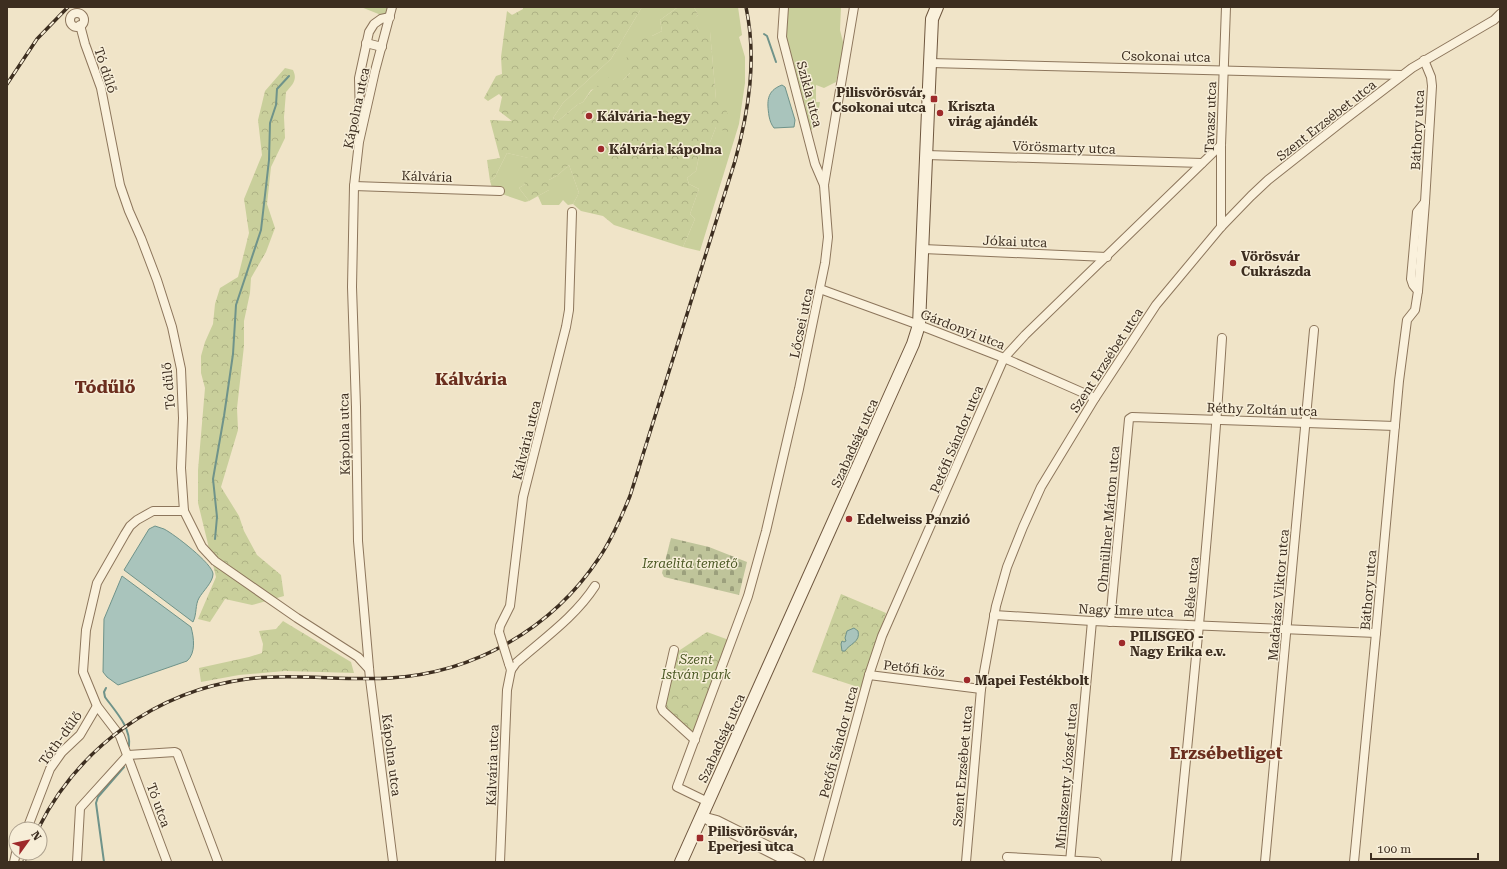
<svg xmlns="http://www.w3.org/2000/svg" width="1507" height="869" font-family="'Roboto Serif',serif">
<defs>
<pattern id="forest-crowns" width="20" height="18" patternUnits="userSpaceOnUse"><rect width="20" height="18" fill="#c9cf9b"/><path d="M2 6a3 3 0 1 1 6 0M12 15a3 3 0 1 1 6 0" fill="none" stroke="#aeb285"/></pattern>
<pattern id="cemetery-stones" width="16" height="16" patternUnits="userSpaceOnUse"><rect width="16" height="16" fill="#bfc49a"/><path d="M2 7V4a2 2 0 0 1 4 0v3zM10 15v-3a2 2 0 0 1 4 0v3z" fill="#9ca07d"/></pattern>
</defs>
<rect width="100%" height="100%" fill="#f0e4c8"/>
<g fill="#c9cf9b">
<polygon points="361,7 390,7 388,16 381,15"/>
<polygon points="642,7 678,7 660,20 662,31 652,36 630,73 623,80 591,90 583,102 577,105 558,121 553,118 563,103 611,59"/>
<polygon points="694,7 738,7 742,35 739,37 745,57 745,83 739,124 700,251 683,247 695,219 690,214 699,189 689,184 687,178 696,171 699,156 705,155 716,127 716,99 710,32 699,31 693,20 698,15"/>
<polygon points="786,7 841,7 840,30 844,46 836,82 824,88 816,85 816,102 820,102 816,127 809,131 785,39"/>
<polygon points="507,153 529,158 525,184 519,188 529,201 525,202 493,191 490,181 495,177"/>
<polygon points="569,165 579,193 573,204 568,205 563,200 559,205 542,205 538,196 549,190 549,180 558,175"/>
</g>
<g fill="url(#forest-crowns)">
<polygon points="523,7 642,7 611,59 563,103 553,118 558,121 577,105 583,102 591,91 613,74 623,80 630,73 626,54 644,32 652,36 662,31 660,20 678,7 694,7 698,15 694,20 699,31 710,31 716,99 723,102 730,120 728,133 716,127 705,155 699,156 696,171 687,178 689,184 699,189 690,214 695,219 683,247 614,225 603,216 581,211 573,204 579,193 569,165 558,175 549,180 549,190 529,201 519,188 525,184 518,170 528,158 507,153 495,177 490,181 487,160 500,158 490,120 512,121 499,111 502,97 499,94 488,101 484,98 496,76 502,74 501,57 507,11 512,15 523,9"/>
<path d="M 285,68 L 293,70 C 298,80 292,85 286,92 L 284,117 L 285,138 L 271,167 L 267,204 L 275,228 L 266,252 L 251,278 L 250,293 L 244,321 L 244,346 L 237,408 L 238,430 L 221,487 L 239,516 L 244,531 L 257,555 L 281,575 L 284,596 L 252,605 L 225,599 L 210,622 L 198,619 L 216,577 L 198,503 L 198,470 L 205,388 L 201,373 L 201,356 L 205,342 L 213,324 L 215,304 L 220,288 L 238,277 L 249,233 L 244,199 L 262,155 L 258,120 L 265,91 Z"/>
<polygon points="841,594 886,613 861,688 812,672"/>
<polygon points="283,621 341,656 351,662 354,673 285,671 239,675 201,682 199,668 249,657 262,653 263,644 259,631 276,629"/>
<polygon points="707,632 729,640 695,734 667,710 665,704 677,652"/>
</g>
<polygon fill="url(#cemetery-stones)" points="671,538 709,547 747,562 739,595 664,577 662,573"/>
<g fill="#a9c4bc" stroke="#6f938a">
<path d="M 782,85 L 785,87 L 795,120 L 794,127 L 774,128 C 771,124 770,121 769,116 C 767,102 766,91 782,85 Z"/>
<path d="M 155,526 C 158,527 161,528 164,529 C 174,534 213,564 213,574 C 213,582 203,591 199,598 C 195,605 197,614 193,622 L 124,570 L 149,529 Z"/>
<path d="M 122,576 L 191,627 C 194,638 196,653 187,661 L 118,685 L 107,677 L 103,672 L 104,619 Z"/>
<path d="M 854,628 L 858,631 C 861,642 849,644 845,651 L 842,651 L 841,644 L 842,641 L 844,642 L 846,641 L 845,638 L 847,631 Z"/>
</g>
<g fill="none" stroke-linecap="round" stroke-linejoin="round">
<g stroke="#6f938a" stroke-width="2">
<polyline points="764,34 767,36 776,62"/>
<polyline points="215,539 217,517 213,479 224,416 233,354 236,305 261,230 269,160 270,123 276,105 277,89 289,76"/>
<path d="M 106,688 L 104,692 L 105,697 C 115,711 131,727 129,746"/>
<polyline points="104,862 96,803 98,797 124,767"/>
</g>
<g stroke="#8d765c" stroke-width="10">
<g id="street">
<polyline points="392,7 375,71 359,142 354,186 352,287 356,407 358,541 370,679 393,862"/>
<polyline points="784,7 782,37 815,164 824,185"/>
<circle cx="77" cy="20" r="7"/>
<polyline points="80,25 85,44 101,88 120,185 129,211 141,238 157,280 172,327 181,369 183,418 181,468 184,511 202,547 215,561 297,618 358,657 369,669"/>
<polyline points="366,43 382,47"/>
<polyline points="930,63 1402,75"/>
<polyline points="360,121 359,78 369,32 374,24 381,19 390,17"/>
<polyline points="926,155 1202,163"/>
<polyline points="354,186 500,191"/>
<polyline points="1221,227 1221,145 1226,7"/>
<polyline points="923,249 1107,257"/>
<polyline points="820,289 919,325 1004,358 1095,398"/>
<polyline points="1418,291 1425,202"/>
<polyline points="994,615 1092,621 1376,633"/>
<polyline points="1110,622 1129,419 1132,417 1395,426"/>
<polyline points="499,632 500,626 510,606 523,497 566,327 569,310 572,212"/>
<polyline points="674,650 661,707 663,711 695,740"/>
<path d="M 511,670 L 516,663 C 543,639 575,617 595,586"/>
<polyline points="869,675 981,689"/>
<polyline points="128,755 175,752 177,753 218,862"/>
<polyline points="708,802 677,787 748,596 766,531 799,389 825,263 828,237 824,185 854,7"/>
<polyline points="702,816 717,820 801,862"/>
<polyline points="706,819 713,824 788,862"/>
<polyline points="27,829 50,769 62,752 80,735 97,706"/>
<polyline points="1007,857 1097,862"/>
<polyline points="14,862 16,853"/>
<polyline points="77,862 80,808 128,755"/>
<polyline points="167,862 120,736 97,706 83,672 86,630 97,583 125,534 130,526 137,520 153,511 184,511"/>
<polyline points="500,862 507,690 511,670 509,664"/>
<polyline points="818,862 869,675 882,636 1004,358 1025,335 1221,145"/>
<polyline points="966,862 981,689 996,606 1007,567 1023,527 1041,487 1095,398 1156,305 1221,227 1251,196 1268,180 1344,120 1412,68 1494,20 1500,14"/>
<polyline points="1070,862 1092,621"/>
<path d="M 1176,862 C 1193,688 1211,513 1222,338"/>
<polyline points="1265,862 1314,330"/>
<polyline points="1354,862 1376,633 1399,381 1407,320 1415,310 1418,291 1413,285 1411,279 1417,212 1425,202 1432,86 1431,77 1424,60"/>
</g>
</g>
<g stroke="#6f573f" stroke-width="14">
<polyline id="secondary" points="681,862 883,411 913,344 919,325 930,63 932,19 937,7"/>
</g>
<use href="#street" stroke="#faf1dc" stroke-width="8"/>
<use href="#secondary" stroke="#faf1dc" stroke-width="12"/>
<g stroke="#3d2e20" stroke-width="3.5">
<g id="rail">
<polyline points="7,84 37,39 68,7"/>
<path d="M 38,829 C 78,748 156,691 247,679 C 294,673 343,681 390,678 C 474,673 552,629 599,558 C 612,539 621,518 630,496 L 735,161 C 749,110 757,59 746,7"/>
<polyline points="24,862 27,853"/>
</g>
</g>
<use href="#rail" stroke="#f7eed8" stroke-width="2" stroke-dasharray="6" stroke-linecap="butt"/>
<g stroke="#8d765c" stroke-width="10" stroke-linecap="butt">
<polyline id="street-bridge" points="499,632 509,664"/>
</g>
<use href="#street-bridge" stroke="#faf1dc" stroke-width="8"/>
</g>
<g fill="#9e2a2b" stroke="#f7eed8" stroke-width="1.5">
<rect x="930" y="95" width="8" height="8" rx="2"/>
<circle cx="940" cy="113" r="4"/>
<circle cx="589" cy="116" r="4"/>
<circle cx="601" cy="149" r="4"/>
<circle cx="1233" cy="263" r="4"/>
<circle cx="849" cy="519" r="4"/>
<circle cx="1122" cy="643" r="4"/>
<circle cx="967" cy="680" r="4"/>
<rect x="696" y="834" width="8" height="8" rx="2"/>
</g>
<g text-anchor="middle" stroke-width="3" stroke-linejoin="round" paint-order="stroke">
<g font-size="13" fill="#3d2e20" stroke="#f7eed8">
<text transform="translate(1166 56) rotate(1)" y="5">Csokonai utca</text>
<text transform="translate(106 70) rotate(72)" y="5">Tó dűlő</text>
<text transform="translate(810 94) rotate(75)" y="5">Szikla utca</text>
<text transform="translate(356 108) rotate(-78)" y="5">Kápolna utca</text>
<text transform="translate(1210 117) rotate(-88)" y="5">Tavasz utca</text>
<text transform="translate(1326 120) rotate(-38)" y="5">Szent Erzsébet utca</text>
<text transform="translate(1417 130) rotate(-87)" y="5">Báthory utca</text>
<text transform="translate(1064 147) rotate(2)" y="5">Vörösmarty utca</text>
<text transform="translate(427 176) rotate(2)" y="5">Kálvária</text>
<text transform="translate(1015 241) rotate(2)" y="5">Jókai utca</text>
<text transform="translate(801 323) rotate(-78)" y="5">Lőcsei utca</text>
<text transform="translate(963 329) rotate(21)" y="5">Gárdonyi utca</text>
<text transform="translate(1106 360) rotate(-57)" y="5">Szent Erzsébet utca</text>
<text transform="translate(168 386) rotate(-95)" y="5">Tó dűlő</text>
<text transform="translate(1262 409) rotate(2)" y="5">Réthy Zoltán utca</text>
<text transform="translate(344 434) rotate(-91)" y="5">Kápolna utca</text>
<text transform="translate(956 439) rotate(-67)" y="5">Petőfi Sándor utca</text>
<text transform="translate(526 440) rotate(-76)" y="5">Kálvária utca</text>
<text transform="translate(854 443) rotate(-66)" y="5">Szabadság utca</text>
<text transform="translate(1108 519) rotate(-85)" y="5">Ohmüllner Márton utca</text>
<text transform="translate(1191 587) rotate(-85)" y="5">Béke utca</text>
<text transform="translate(1368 590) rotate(-85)" y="5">Báthory utca</text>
<text transform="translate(1278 595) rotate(-85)" y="5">Madarász Viktor utca</text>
<text transform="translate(1126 610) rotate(2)" y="5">Nagy Imre utca</text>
<text transform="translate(914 668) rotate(7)" y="5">Petőfi köz</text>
<text transform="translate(60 738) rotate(-54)" y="5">Tóth-dűlő</text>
<text transform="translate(721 738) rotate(-66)" y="5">Szabadság utca</text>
<text transform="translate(838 742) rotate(-75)" y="5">Petőfi Sándor utca</text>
<text transform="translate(392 755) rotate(83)" y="5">Kápolna utca</text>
<text transform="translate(492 765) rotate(-88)" y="5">Kálvária utca</text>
<text transform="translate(962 766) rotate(-85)" y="5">Szent Erzsébet utca</text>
<text transform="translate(1066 776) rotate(-85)" y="5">Mindszenty József utca</text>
<text transform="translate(159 805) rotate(70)" y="5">Tó utca</text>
</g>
<g font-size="13" font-weight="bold" fill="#3d2e20" stroke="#f7eed8" text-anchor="start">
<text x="926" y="97" text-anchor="end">Pilisvörösvár,<tspan x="926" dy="15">Csokonai utca</tspan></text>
<text x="948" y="111">Kriszta<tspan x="948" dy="15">virág ajándék</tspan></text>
<text x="597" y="121">Kálvária-hegy</text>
<text x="609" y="154">Kálvária kápolna</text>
<text x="1241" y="261">Vörösvár<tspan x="1241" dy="15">Cukrászda</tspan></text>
<text x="857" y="524">Edelweiss Panzió</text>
<text x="1130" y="641">PILISGEO -<tspan x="1130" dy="15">Nagy Erika e.v.</tspan></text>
<text x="975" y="685">Mapei Festékbolt</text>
<text x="708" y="836">Pilisvörösvár,<tspan x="708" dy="15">Eperjesi utca</tspan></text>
</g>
<g font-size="13" font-style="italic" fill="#4d5a26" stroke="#f7eed8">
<text x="690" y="568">Izraelita temető</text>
<text x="696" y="664">Szent<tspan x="696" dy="15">István park</tspan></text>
</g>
<g font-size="17" font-weight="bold" fill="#6b2e1e" stroke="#f7eed8">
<text x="471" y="385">Kálvária</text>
<text x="105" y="393">Tódűlő</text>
<text x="1226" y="759">Erzsébetliget</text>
</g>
</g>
<rect width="1507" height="869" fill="none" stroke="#3d2e20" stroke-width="16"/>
<g transform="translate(28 841) rotate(57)"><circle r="19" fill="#f7eed8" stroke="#ada18e"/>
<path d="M0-3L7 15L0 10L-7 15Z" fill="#9e2a2b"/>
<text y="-6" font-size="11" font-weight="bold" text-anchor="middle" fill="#3d2e20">N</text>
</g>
<path d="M1371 853v6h107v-6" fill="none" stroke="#3d2e20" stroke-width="2"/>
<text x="1377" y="853" font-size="12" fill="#3d2e20" stroke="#f7eed8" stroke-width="3" paint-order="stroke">100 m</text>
</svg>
